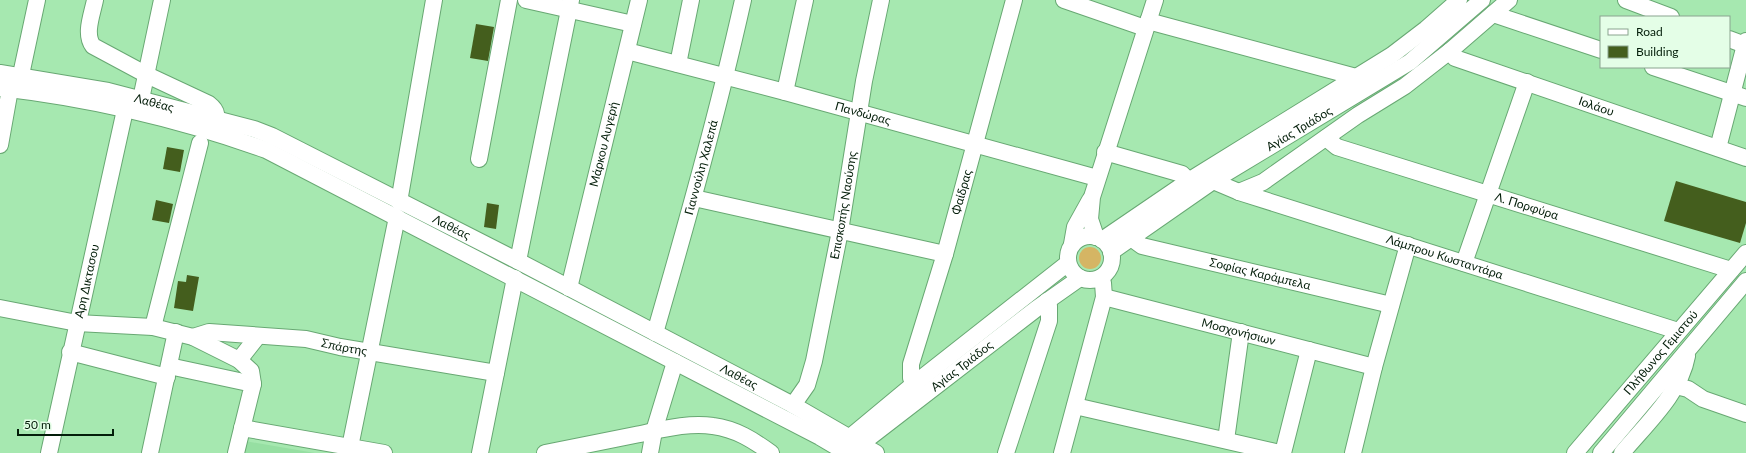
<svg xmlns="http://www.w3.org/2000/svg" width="1746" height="453" font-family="Lato,sans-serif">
<rect width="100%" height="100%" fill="#a6e8b0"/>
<polygon fill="#96dfa2" points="245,441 315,453 243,453"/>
<circle fill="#d5b564" cx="1090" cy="258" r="11"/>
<g fill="#445e1d">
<polygon points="476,24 494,27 488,61 470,58"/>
<polygon points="167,147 184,150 180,172 163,169"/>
<polygon points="1676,181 1746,202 1746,223 1740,243 1664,221"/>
<polygon points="156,200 173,204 169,223 152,220"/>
<polygon points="487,203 499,205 496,229 484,227"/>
<polygon points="187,275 199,277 193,311 174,308 178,281 186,282"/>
</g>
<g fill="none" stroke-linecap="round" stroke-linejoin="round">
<g stroke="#68a873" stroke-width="18">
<g id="minor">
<path d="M 95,0 C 92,15 84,34 93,46 L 147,75 L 209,104 C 218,111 217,115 214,126"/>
<polyline points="526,0 633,24"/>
<polyline points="1064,0 1145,28"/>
<polyline points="1626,0 1671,17"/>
<polyline points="1493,14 1601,50"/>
<polyline points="1148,21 1356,77 1360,82"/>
<polyline points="1729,39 1745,45"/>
<path id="s1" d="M 627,51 L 785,92 L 1097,178"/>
<path id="s2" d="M 1450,51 L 1455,58 L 1746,158"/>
<polyline points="678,64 691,0"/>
<polyline points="1653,67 1746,98"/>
<path id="s3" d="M 0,73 L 108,91 L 254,129 L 272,136 L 518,261 L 793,405 L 876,453"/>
<polyline points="19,84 37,0"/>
<path d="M 0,88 C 88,98 182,120 266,150 L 820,437 L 847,453"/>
<polyline points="785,92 805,0"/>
<polyline points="141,99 162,0"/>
<path id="s4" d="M 1326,138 L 1337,147 L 1731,270"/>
<polyline points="0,145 10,89"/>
<polyline points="1718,148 1746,41"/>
<polyline points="1105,152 1182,174 1195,187"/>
<polyline points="479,159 509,0"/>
<path id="s5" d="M 1213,181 L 1239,192 L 1678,331"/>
<polyline points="1239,192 1263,182 1358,115 1405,86 1450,51 1509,0"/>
<polyline points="694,198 945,254"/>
<polyline points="399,202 434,0"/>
<circle cx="1090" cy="258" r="22"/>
<polyline points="1096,237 1090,219 1092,197 1155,0"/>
<path id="s6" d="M 1131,238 L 1142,246 L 1391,305"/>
<polyline points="1102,240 1190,180 1392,55 1426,29 1459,0"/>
<polyline points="1072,244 1075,227 1090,200"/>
<path id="s7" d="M 1111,252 L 1213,181 L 1410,62 L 1482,0"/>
<polyline points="518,261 571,0"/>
<polyline points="1464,263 1527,82"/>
<path id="s8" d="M 569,288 L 639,0"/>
<path id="s9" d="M 1104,297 L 1374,367"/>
<polyline points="0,308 77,323 153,327 193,337 239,360 251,371 253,384"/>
<polyline points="153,327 200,143"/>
<path id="s10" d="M 655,333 C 687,222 718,112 743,0"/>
<path id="s11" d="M 193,337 L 209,332 L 306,339 L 340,347 L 496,373"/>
<polyline points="70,352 167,377"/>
<polyline points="239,360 258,336"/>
<polyline points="169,366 253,384 236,453"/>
<path id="s12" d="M 914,384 L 911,378 L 911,364 L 945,254 L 1014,0"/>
<polyline points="1676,386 1688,389 1703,399 1746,414"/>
<path id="s13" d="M 793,405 L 807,385 L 814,361 L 840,231 L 864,81 L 881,0"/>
<polyline points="1075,406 1280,453"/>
<polyline points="242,428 384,453"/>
<polyline points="1226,440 1241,332"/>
<polyline points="845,445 849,438 914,384 1068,263"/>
<polyline points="350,447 397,217"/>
<path id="s14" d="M 853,447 L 861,444 L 1036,309 L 1080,278"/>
<path id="s15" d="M 49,453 L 125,110"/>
<polyline points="150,453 176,332"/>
<polyline points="480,453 515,278"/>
<path d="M 545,453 C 575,447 605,441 635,435 C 660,430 688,422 713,426 C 736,429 753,440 771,453"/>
<polyline points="650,453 654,431 675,362"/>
<polyline points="1006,453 1049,321 1049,306 1047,301"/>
<polyline points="1062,453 1104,297 1103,283 1100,278"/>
<polyline points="1283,453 1309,350"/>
<polyline points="1353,453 1374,367 1408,245"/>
<path id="s16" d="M 1575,453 L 1746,253"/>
<polyline points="1601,453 1746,281"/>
<path d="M 1622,453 C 1646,424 1680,394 1687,356"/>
</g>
</g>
<use href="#minor" stroke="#fff" stroke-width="16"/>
</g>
<g text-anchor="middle" stroke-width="4" stroke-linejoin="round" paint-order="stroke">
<g font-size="12" fill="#041e0a" stroke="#e4fee7">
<text dy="4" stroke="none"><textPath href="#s3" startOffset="157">Λαθέας</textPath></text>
<text dy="4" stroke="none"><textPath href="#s2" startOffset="158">Ιολάου</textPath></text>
<text dy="4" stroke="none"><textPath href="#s1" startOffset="244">Πανδώρας</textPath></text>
<text dy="4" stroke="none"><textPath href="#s7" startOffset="225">Αγίας Τριάδος</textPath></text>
<text dy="4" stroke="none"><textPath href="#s8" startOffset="148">Μάρκου Αυγερή</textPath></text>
<text dy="4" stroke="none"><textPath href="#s10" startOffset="172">Γιαννούλη Χαλεπά</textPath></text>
<text dy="4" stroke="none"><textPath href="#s12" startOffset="200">Φαίδρας</textPath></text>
<text dy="4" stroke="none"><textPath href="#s13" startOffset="208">Επισκοπής Ναούσης</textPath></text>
<text dy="4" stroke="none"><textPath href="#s4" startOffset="213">Λ. Πορφύρα</textPath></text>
<text dy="4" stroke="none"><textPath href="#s3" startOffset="481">Λαθέας</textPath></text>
<text dy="4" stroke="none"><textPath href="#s5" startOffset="244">Λάμπρου Κωσταντάρα</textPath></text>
<text dy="4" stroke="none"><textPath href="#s6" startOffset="135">Σοφίας Καράμπελα</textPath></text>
<text dy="4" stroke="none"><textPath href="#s15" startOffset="176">Αρη Δικτασου</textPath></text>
<text dy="4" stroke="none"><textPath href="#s9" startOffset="139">Μοσχονήσιων</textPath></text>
<text dy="4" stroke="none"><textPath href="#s11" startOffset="153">Σπάρτης</textPath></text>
<text dy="4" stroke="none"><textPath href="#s16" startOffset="132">Πλήθωνος Γεμιστού</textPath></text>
<text dy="4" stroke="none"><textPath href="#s14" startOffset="136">Αγίας Τριάδος</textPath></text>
<text dy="4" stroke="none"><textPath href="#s3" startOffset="805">Λαθέας</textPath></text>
</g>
</g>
<rect x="1600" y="16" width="130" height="52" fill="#e4fee7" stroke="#8aa48f"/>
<rect x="1608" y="29" width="20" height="6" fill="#ffffff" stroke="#8aa48f"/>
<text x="1636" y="36" font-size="12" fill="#041e0a">Road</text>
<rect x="1608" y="46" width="20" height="12" fill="#445e1d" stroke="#8aa48f"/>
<text x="1636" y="56" font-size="12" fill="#041e0a">Building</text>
<path d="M18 429v6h95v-6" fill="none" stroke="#041e0a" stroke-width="2"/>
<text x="24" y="429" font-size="12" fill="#041e0a" stroke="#e4fee7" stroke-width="3" paint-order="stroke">50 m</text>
</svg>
